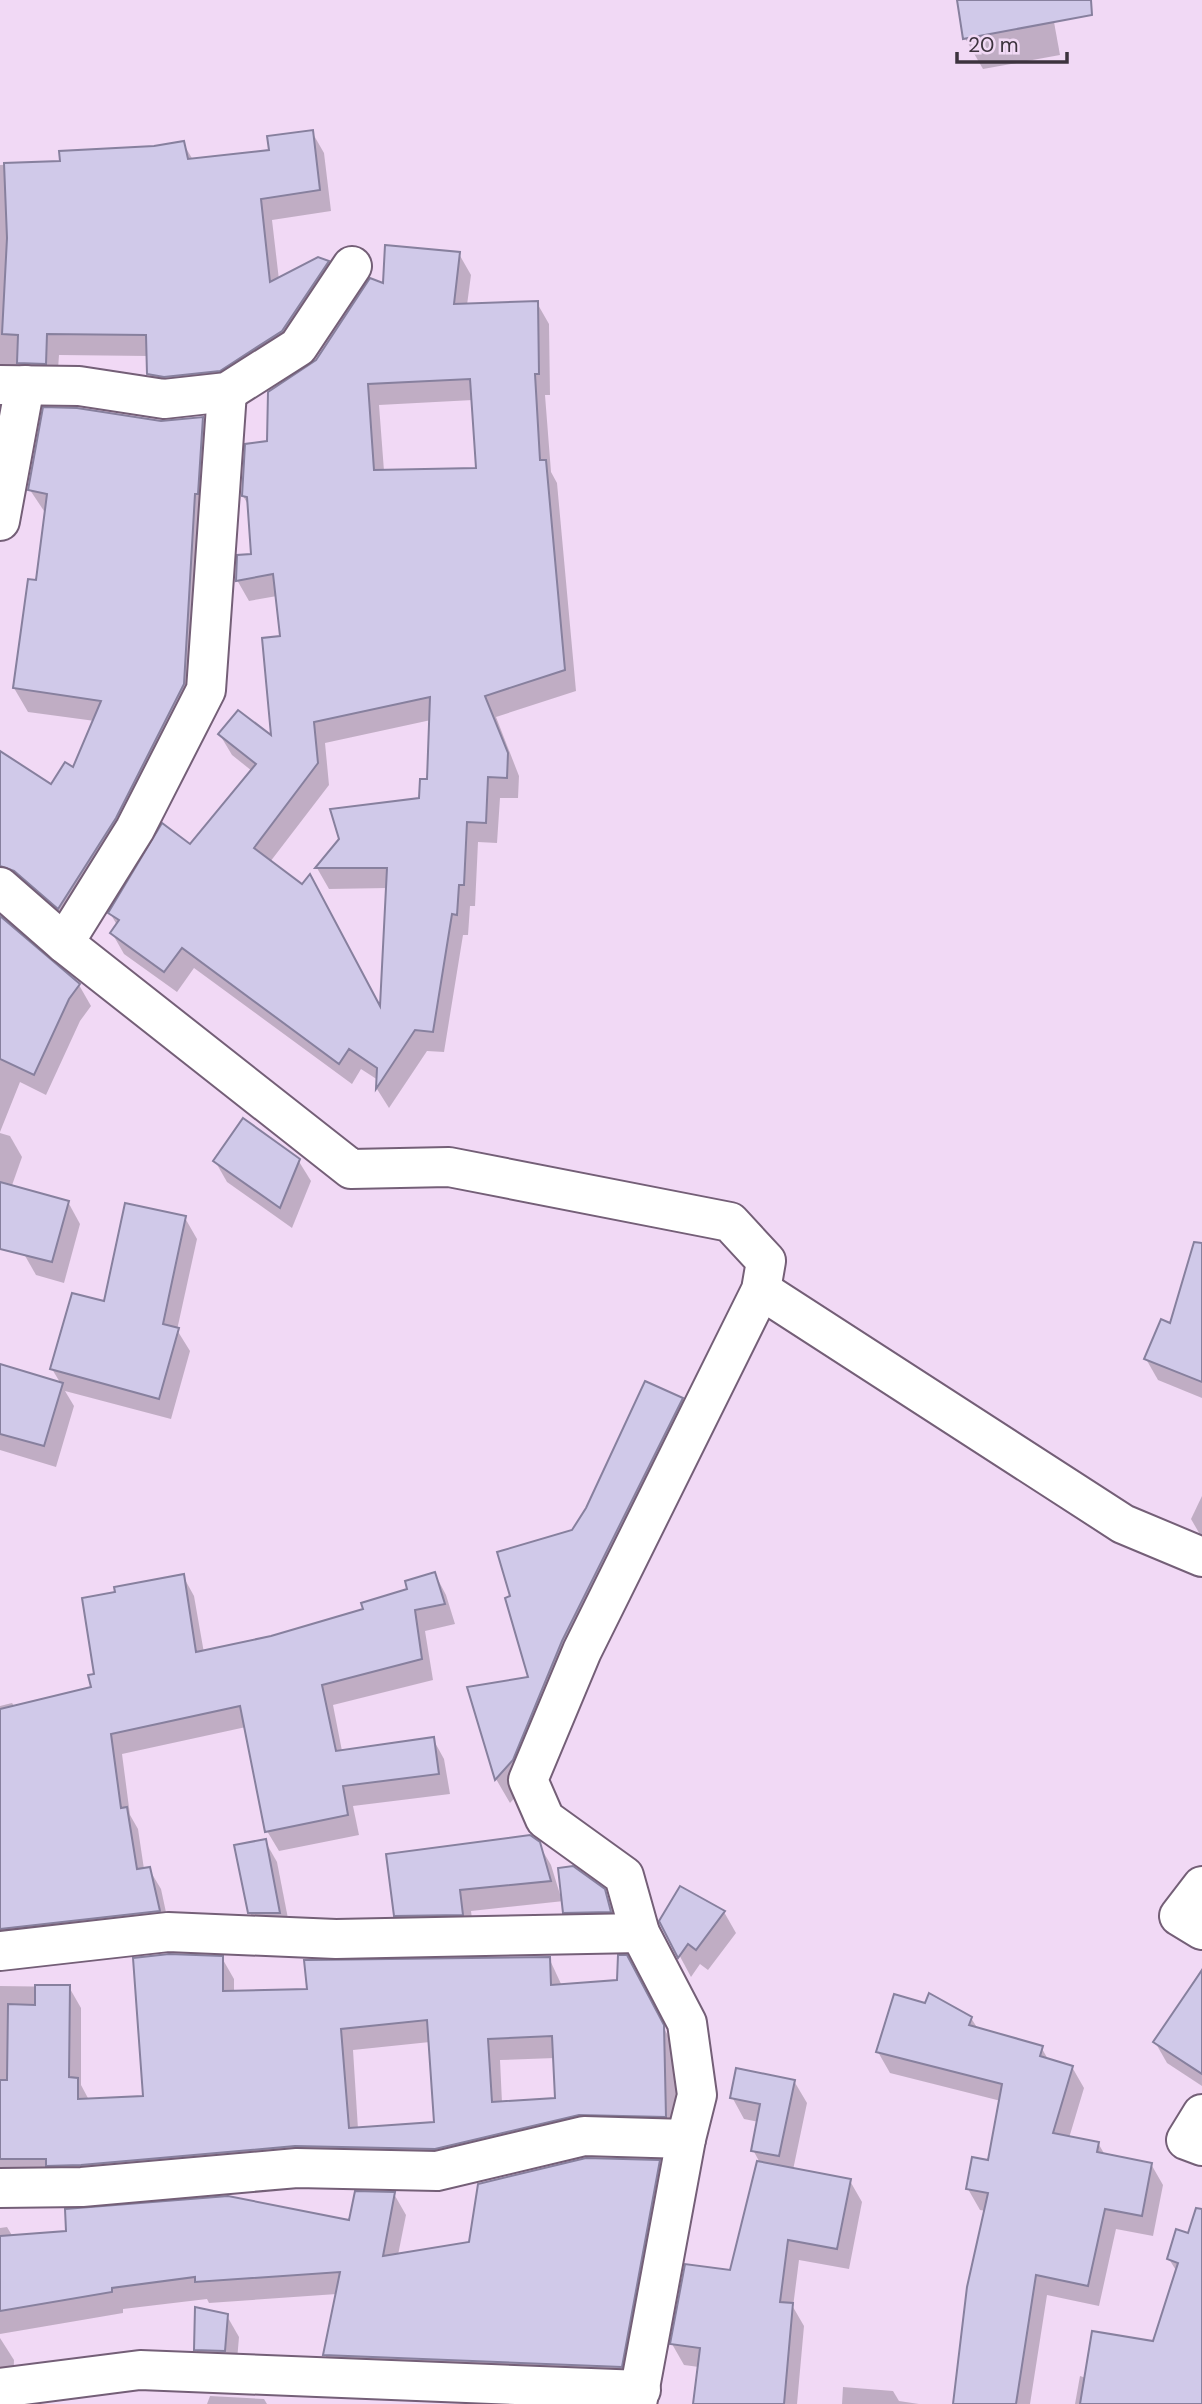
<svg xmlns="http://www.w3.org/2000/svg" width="1202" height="2404" font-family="'DM Sans',sans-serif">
<rect width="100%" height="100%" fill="#f1d9f5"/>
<g fill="#0003" fill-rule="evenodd">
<polygon points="958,0 1050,0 1060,55 983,69 965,38"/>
<polygon points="312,132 324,153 331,211 272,220 279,280 328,263 340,284 294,352 161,395 149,374 148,356 59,355 57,384 0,388 0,165 61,163 183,143 193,160 271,151"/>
<path d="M 459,254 L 471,275 L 467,305 L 537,303 L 549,324 L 550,395 L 545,395 L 551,472 L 557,483 L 576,691 L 496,717 L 519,776 L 518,798 L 500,798 L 497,843 L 478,842 L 475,906 L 470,906 L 468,935 L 463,935 L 444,1052 L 427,1051 L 389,1108 L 377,1089 L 378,1080 L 361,1069 L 352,1084 L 194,968 L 177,992 L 124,954 L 112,933 L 117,925 L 110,913 L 190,846 L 252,771 L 232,755 L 220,735 L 273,739 L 282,638 L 277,596 L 249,601 L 237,580 L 252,555 L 249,506 L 243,496 L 269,443 L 317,361 L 384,286 ZM 473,400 L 478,469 L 384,471 L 379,405 ZM 431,720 L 429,781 L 421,800 L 341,839 L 317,868 L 329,889 L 388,888 L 382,1010 L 270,862 L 329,785 L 325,743 Z"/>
<polygon points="202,418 216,442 197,708 72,931 0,887 0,753 51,786 74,770 95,721 28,712 14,688 38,582 46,514 30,490 161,422"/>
<polygon points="0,918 79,985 91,1006 80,1021 46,1095 20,1082 0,1132"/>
<polygon points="0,1133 10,1136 22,1157 4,1208 0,1209"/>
<polygon points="298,1160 311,1181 292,1228 227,1182 215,1161"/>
<polygon points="68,1202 80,1224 64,1283 36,1275 24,1254"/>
<polygon points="185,1218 197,1239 177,1330 190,1351 171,1419 65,1391 74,1406 56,1467 0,1450 0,1376 61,1384 52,1369 105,1304"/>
<polygon points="1202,1295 1202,1398 1158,1380 1146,1359 1171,1325"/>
<polygon points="682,1399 696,1423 526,1785 510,1803 496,1779 470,1689 530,1679 512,1597 573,1531"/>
<polygon points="1202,1496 1202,1538 1191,1519"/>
<polygon points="435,1574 446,1595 455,1624 425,1631 433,1680 333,1705 342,1751 433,1739 444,1759 450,1794 353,1806 359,1835 279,1851 267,1831 246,1727 122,1754 130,1815 138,1829 144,1869 149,1869 161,1889 170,1931 0,1953 0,1706 12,1703 15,1707 93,1688 96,1675 183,1576 194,1596 204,1653 272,1638 365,1610"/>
<polygon points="265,1841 277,1862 291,1934 262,1934 250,1913"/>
<polygon points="538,1843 551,1865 562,1901 604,1890 616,1912 622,1932 577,1933 565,1912 564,1901 471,1911 474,1935 408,1937 395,1915"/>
<polygon points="724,1912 736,1933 708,1970 700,1964 691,1977 661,1921"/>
<path d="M 222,1958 L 234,1979 L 234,1992 L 308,1990 L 549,1958 L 562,1986 L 638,1979 L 675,2049 L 677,2137 L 448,2170 L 0,2180 L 0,1986 L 69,1987 L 81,2008 L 81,2085 L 89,2100 L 144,2098 ZM 430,2042 L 436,2123 L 358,2129 L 353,2050 ZM 555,2058 L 557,2100 L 502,2103 L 500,2060 Z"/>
<polygon points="1202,1968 1202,2086 1167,2063 1155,2042"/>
<polygon points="971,2018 978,2029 1041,2047 1049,2061 1072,2067 1084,2088 1069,2138 1098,2143 1105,2155 1151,2164 1163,2185 1153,2236 1116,2229 1099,2306 1047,2295 1030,2404 955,2404 986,2211 980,2210 968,2189 989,2162 1001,2101 890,2073 878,2052"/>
<polygon points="794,2081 807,2103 793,2170 850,2181 862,2202 849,2269 799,2260 793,2307 804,2326 797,2404 695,2404 699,2367 684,2365 672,2344 732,2272 759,2161 753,2150 759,2122 744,2119 732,2097"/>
<polygon points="659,2162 671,2183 633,2388 338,2376 325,2355 337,2294 209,2303 207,2299 123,2309 123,2313 0,2334 0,2228 7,2227 13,2237 350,2222 394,2194 406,2215 398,2255 470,2244"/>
<polygon points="1202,2239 1202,2404 1075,2404 1080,2376 1086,2378 1154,2343 1177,2272 1169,2259"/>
<polygon points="227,2316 239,2337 236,2372 208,2371 196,2350"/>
<polygon points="0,2338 14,2360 13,2387 0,2392"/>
<polygon points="843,2387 893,2391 899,2401 919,2404 842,2404"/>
<polygon points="210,2396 264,2399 267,2404 207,2404"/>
</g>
<g fill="#d0c9e9" stroke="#87809e" stroke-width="2" fill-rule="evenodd">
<polygon points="957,0 1091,0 1092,15 963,39"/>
<polygon points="313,130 320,190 261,199 270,282 318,257 329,261 282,331 220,371 164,377 147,374 146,335 47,334 46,364 17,363 18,335 2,334 7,238 4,163 60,161 59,151 154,146 184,141 188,159 269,150 267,136"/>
<path d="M 385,245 L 460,252 L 454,304 L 538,301 L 539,374 L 535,374 L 540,460 L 546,460 L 565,670 L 485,696 L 508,753 L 507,778 L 488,777 L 486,823 L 467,822 L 464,885 L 459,885 L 457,915 L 452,914 L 433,1032 L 415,1030 L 376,1089 L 377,1068 L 349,1049 L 339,1064 L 182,948 L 164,972 L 110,933 L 119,920 L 108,913 L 162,823 L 190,844 L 256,764 L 218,734 L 238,710 L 271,735 L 262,638 L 280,636 L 273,574 L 236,581 L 237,555 L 251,554 L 247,497 L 242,496 L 245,444 L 267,441 L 268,392 L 316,360 L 370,278 L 383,283 ZM 470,379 L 476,468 L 374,470 L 368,384 ZM 430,697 L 427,779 L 420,779 L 419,798 L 330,809 L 339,839 L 315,868 L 387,868 L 380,1006 L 310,874 L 302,884 L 254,848 L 318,763 L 314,722 Z"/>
<polygon points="43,407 77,408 161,421 203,417 198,494 195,494 184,684 116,818 58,909 14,871 0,866 0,751 51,784 65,762 73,767 101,701 13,688 28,579 36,580 47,494 28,490"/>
<polygon points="0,916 80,984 69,999 34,1075 0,1059"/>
<polygon points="243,1118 300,1159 280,1208 213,1161"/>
<polygon points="0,1182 69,1201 52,1262 0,1249"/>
<polygon points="125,1203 186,1216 163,1324 179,1328 159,1399 50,1369 72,1293 104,1301"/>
<polygon points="1194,1242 1202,1243 1202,1382 1144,1359 1161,1319 1170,1323"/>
<polygon points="0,1364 63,1383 44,1446 0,1434"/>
<polygon points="645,1381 683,1398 562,1641 513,1760 495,1780 467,1687 528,1677 505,1598 510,1596 497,1552 572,1530 586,1508"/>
<polygon points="435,1572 445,1604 415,1610 422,1659 322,1685 336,1751 434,1737 439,1774 343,1786 348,1815 265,1832 240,1706 111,1734 121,1808 127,1807 137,1869 150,1867 160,1911 0,1929 0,1709 91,1687 88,1675 94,1674 82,1598 115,1592 114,1587 184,1574 196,1652 271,1636 363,1609 361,1603 407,1589 405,1581"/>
<polygon points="530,1835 540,1842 551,1881 460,1890 463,1915 394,1916 386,1854"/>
<polygon points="266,1839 280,1913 248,1913 234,1845"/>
<polygon points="573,1866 605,1889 611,1912 563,1913 558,1868"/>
<polygon points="680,1886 725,1911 696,1950 688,1944 678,1958 659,1921"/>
<path d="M 169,1954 L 223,1956 L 223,1991 L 307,1989 L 304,1960 L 309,1960 L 550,1957 L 551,1985 L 617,1980 L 618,1955 L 627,1955 L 664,2025 L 666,2117 L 579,2115 L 435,2149 L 295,2146 L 81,2165 L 46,2166 L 46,2159 L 0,2159 L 0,2080 L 7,2080 L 8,2004 L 35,2005 L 35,1985 L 70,1985 L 69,2077 L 78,2078 L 78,2099 L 143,2096 L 133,1958 ZM 427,2020 L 434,2122 L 349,2128 L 341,2029 ZM 552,2036 L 555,2098 L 492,2102 L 488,2039 Z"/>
<polygon points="1202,1970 1202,2074 1153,2042"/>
<polygon points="929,1993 972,2017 969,2025 1043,2046 1040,2056 1073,2066 1053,2133 1099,2142 1097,2152 1152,2163 1142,2216 1105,2209 1088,2286 1036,2275 1016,2404 953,2404 967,2287 988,2193 966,2189 972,2157 988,2160 1002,2084 876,2052 894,1994 925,2003"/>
<polygon points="736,2068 795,2080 779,2156 751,2151 760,2104 730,2098"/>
<polygon points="586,2158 660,2160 622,2367 323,2355 340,2272 195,2282 195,2277 112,2288 112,2292 0,2311 0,2236 66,2231 65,2209 228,2196 349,2220 355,2191 395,2192 383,2256 469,2242 478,2184"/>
<polygon points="757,2161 851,2179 837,2249 788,2240 780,2302 793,2303 784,2404 693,2404 700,2348 670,2344 685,2264 730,2270"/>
<polygon points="1196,2208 1202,2209 1202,2404 1080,2404 1092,2331 1153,2341 1178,2263 1167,2259 1176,2229 1188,2233"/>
<polygon points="195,2307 228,2314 225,2351 194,2350"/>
</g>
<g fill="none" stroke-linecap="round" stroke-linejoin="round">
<g stroke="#745f77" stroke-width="42">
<g id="street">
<polyline points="0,385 79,386 164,399 227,392 298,347 352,266"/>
<polyline points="0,521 25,385"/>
<polyline points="0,887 64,943 351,1169 449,1167 730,1222 766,1261 761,1290 582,1651 528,1780 545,1819 624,1876 640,1933 687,2023 697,2095 686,2139 637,2404"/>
<polyline points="64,943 135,829 206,690 227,392"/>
<polyline points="761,1290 1123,1524 1202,1557"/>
<polyline points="1202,1886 1179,1916 1202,1930"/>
<polyline points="0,1951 168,1932 336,1939 640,1933"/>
<polyline points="1202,2114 1186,2140 1202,2146"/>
<polyline points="0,2188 82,2187 297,2168 437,2171 584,2136 686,2139"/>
<polyline points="0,2388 140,2370 641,2390"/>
</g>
</g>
<use href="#street" stroke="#fff" stroke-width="38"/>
</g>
<path d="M957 52v10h110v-10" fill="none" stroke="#3d333e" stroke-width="3.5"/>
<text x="968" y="52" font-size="21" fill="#3d333e" stroke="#f1d9f5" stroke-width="5" paint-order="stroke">20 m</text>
</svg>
